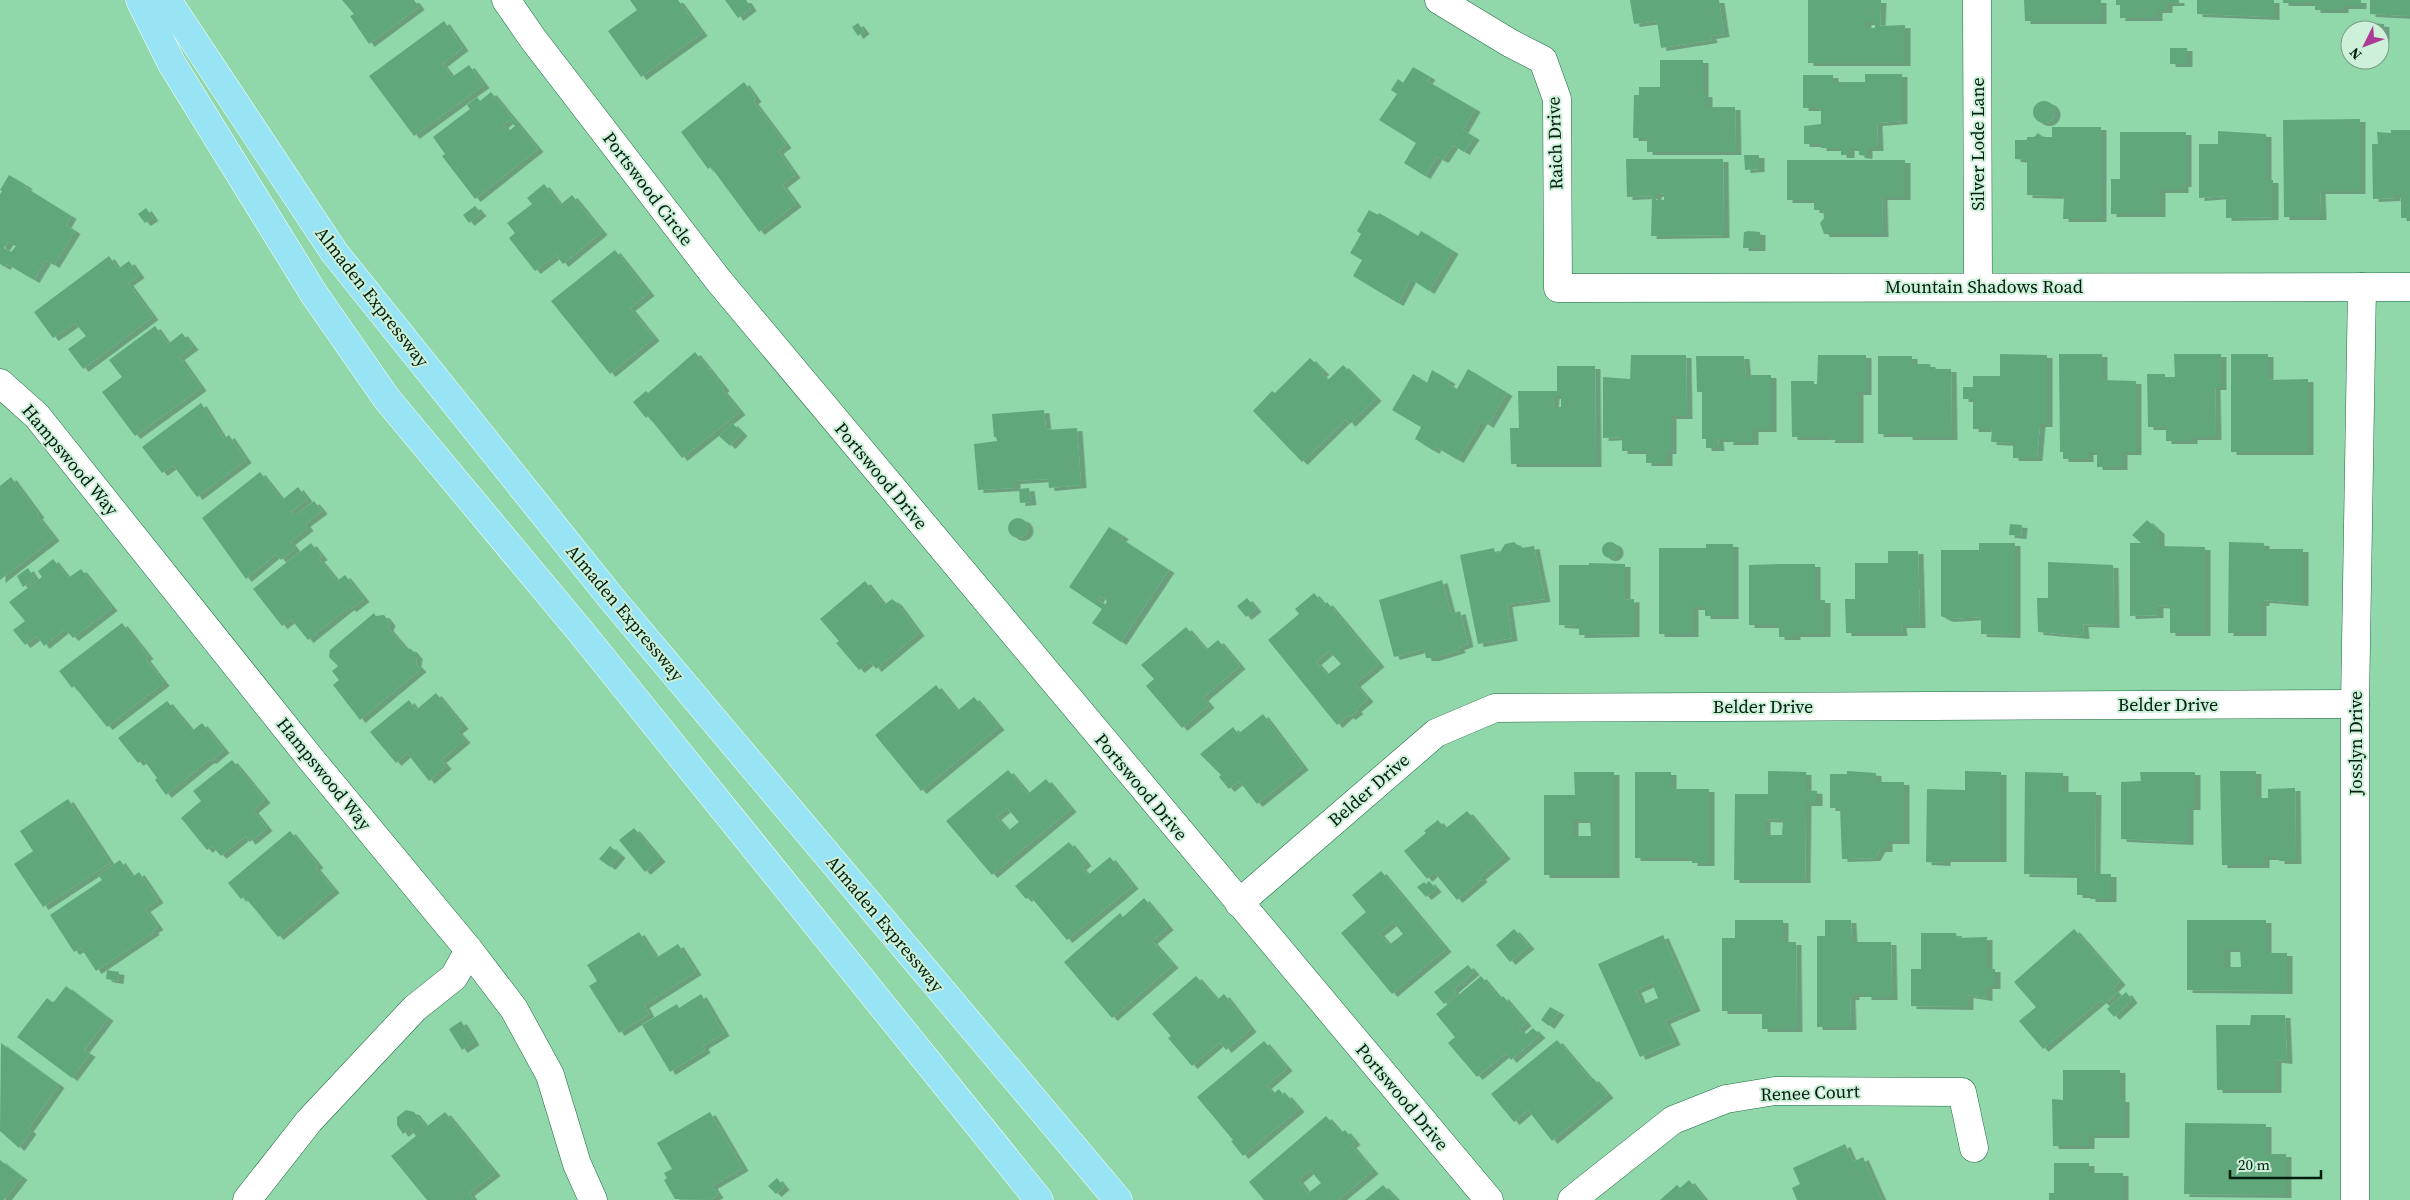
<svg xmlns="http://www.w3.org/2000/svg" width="2410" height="1200" font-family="'Source Serif 4',serif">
<defs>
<filter id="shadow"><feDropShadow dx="5.5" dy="3" stdDeviation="0" flood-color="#0004"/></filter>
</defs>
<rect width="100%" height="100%" fill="#90d8aa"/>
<g fill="#60a77b" fill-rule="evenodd" filter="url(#shadow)">
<polygon points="342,0 414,0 419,7 369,44 350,16 354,14"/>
<polygon points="630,0 678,0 702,33 641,77 608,31 637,10"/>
<polygon points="725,0 746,0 751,8 738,18"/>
<polygon points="1630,0 1719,0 1724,34 1711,36 1712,40 1661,48 1657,21 1634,24"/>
<path d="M 1808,0 L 1881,0 L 1880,26 L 1905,25 L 1905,63 L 1808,63 ZM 1866,22 L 1875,22 L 1875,28 L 1866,28 Z"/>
<polygon points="2024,0 2101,0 2101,21 2025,21"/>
<polygon points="2116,0 2179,0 2179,3 2167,3 2167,10 2157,10 2157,18 2120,18 2120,5 2116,5"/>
<polygon points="2197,0 2274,0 2274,17 2197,14"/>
<polygon points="2283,0 2361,0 2361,6 2343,6 2343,10 2315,10 2315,3 2283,3"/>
<polygon points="2370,0 2410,0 2410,16 2370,14"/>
<polygon points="444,21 463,48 442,64 452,77 469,65 484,85 414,136 369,76"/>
<polygon points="858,23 864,31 858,36 852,27"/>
<polygon points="2370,23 2384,24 2384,38 2380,38 2380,30 2370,30"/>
<rect x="2170" y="48" width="17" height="16"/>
<polygon points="1660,60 1703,60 1703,94 1707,94 1707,107 1735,107 1736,152 1647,152 1647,138 1633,138 1634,95 1639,95 1639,87 1660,87"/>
<polygon points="1413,67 1430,77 1427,81 1475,109 1463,130 1474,137 1464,152 1453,145 1443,160 1437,157 1425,176 1404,163 1416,143 1379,120 1397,94 1391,90 1398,79 1403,83"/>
<polygon points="1865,74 1902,74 1902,121 1877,123 1878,148 1867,148 1867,156 1859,155 1859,148 1849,148 1849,155 1841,155 1841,148 1821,148 1821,144 1804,144 1804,126 1821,124 1821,111 1819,108 1803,108 1803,75 1833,75 1833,82 1865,82"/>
<polygon points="744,82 756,99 753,101 786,145 778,151 795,175 782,185 796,204 759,232 711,167 708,169 681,132"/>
<path d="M 491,92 L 538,149 L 475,199 L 442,156 L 445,154 L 433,137 L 470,109 L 467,105 L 477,97 L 480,101 ZM 509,120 L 515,126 L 508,132 L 503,125 Z"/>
<circle cx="2044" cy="112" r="11"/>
<polygon points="2360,119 2360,191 2320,191 2321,217 2284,217 2283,120"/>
<polygon points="2052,127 2101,127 2101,219 2063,219 2064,196 2027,195 2027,160 2015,159 2015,140 2027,140 2027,137 2034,137 2038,133 2043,137 2052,137"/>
<polygon points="2391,130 2410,130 2410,218 2401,218 2401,195 2395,195 2395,198 2373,199 2372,144 2378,144 2377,132 2391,133"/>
<polygon points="2218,131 2266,134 2266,180 2273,180 2273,217 2226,218 2226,196 2199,198 2199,144 2218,144"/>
<polygon points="2120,132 2186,132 2186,184 2183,184 2183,190 2160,190 2160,214 2111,214 2111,179 2120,179"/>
<polygon points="1744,155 1759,155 1759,169 1745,170"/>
<path d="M 1626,159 L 1723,159 L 1724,235 L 1651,236 L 1652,196 L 1627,197 ZM 1664,193 L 1664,200 L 1656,200 L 1656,194 Z"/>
<polygon points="1787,160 1905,160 1905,197 1882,197 1883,234 1824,234 1820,223 1824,218 1823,210 1814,210 1814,200 1787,200"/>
<path d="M 9,175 L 27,186 L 26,188 L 71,216 L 66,225 L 75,231 L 54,265 L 46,260 L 34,280 L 7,264 L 5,267 L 0,264 L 0,194 L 2,191 L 0,190 ZM 8,242 L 16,246 L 11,252 L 4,248 Z"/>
<polygon points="544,184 560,205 572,195 602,232 563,264 556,255 535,271 509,238 515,233 507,223 532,204 527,198"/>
<polygon points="475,206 481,213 469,223 463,215"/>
<polygon points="146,208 153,218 145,223 138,214"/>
<polygon points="1369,210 1378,215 1379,213 1418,236 1421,231 1453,251 1429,291 1411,279 1398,303 1353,276 1362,260 1350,253 1361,234 1357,231"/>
<polygon points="1748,231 1760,232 1760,248 1743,248 1744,232"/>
<polygon points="615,250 649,293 630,308 654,338 610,374 551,301"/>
<polygon points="109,256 118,269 129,261 139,275 128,283 153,317 83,369 68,349 86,336 75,323 53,338 34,312"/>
<polygon points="155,326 168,344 182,333 193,347 179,357 201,388 135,436 102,392 122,377 109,360"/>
<polygon points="695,352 724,388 722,390 740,412 682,458 648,416 646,418 633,402 646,391 648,393"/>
<polygon points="2000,354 2047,355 2047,424 2040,424 2037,458 2013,458 2013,443 1991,442 1992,429 1973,429 1973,399 1963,399 1963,387 1973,387 1973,376 2000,376"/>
<polygon points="2059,354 2102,354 2102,380 2136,381 2136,452 2122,452 2122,467 2097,467 2097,452 2088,452 2088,459 2063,459 2063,452 2060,452"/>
<polygon points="2174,354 2221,354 2221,387 2215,387 2216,437 2192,437 2192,441 2166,441 2166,427 2148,427 2147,374 2165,374 2165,377 2175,377"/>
<polygon points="2231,354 2268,354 2268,380 2308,379 2308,452 2231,452"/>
<polygon points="1631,355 1686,355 1687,416 1671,416 1671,451 1667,451 1667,463 1646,463 1646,451 1622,451 1622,437 1603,438 1603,377 1630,379"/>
<polygon points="1818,355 1866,355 1866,392 1858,392 1858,440 1829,440 1830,437 1792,437 1791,381 1814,381 1814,385 1817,385"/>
<polygon points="1696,356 1744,356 1746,378 1750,378 1751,375 1771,375 1771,429 1753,429 1753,442 1728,442 1728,439 1718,439 1719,448 1706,448 1706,439 1702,439 1702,392 1697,392"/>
<polygon points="1878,356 1912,356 1912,364 1930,364 1931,369 1951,369 1952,437 1907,437 1907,434 1878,434"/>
<polygon points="1310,358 1324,372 1321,374 1328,380 1343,365 1376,398 1350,424 1346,419 1302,462 1253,411 1272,391 1275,393"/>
<path d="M 1557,366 L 1595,366 L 1596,464 L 1511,464 L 1510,428 L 1519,428 L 1518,391 L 1557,391 ZM 1554,396 L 1561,396 L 1561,407 L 1553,407 Z"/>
<polygon points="1468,369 1507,393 1488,425 1482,421 1458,460 1436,447 1434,451 1415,439 1421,427 1392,410 1413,374 1427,383 1432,370 1450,381 1448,384 1457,389"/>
<polygon points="201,403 224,439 229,435 246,460 197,497 173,465 162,473 142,447"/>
<polygon points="1044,410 1046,430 1077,428 1081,485 1049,488 1048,479 1015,481 1015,488 978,490 974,444 997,441 996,437 994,437 992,414"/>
<polygon points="732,423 742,433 730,446 719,436"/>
<polygon points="260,472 282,500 298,487 307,499 291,512 293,514 297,514 314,501 322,511 305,524 308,528 290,542 295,549 281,560 276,554 246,579 202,518"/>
<polygon points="11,477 39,515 37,516 54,538 0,580 0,486"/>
<polygon points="1029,488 1031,502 1020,503 1019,489"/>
<circle cx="1018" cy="528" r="10"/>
<polygon points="2147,520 2159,531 2159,546 2205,547 2205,633 2170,633 2170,606 2158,605 2158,615 2130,616 2130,543 2141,543 2132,535"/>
<polygon points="2010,524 2022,525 2021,536 2009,535"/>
<path d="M 1109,527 L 1123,536 L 1121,539 L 1169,570 L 1121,642 L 1092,623 L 1102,609 L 1069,587 ZM 1100,596 L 1107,601 L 1105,605 L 1098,600 Z"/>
<polygon points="1514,542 1521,548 1534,546 1545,599 1507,604 1512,638 1478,644 1460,555 1494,548 1495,554 1500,552 1505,544"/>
<polygon points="2229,542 2264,543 2264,549 2303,549 2303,603 2264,600 2264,603 2261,603 2261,633 2228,633"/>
<circle cx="1610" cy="550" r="8"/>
<polygon points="311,543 322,557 319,559 337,581 345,575 364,599 351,609 349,607 308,640 291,619 282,626 253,589"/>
<polygon points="1979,543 2015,543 2015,635 1981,634 1981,617 1948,619 1941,616 1941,550 1979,550"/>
<polygon points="1706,544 1733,544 1733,616 1705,616 1705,607 1693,607 1693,634 1659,634 1659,548 1706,548"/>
<polygon points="1888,551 1918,551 1920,625 1901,625 1902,633 1846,633 1845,599 1855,599 1855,563 1888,563"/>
<polygon points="53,559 68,578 81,569 112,608 73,638 65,629 44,646 37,636 25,645 13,630 25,621 9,602 42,577 38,571"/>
<polygon points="2048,562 2113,565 2114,625 2083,624 2084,636 2038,632 2037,598 2048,598"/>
<polygon points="1589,563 1625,564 1625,600 1634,599 1634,634 1579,635 1579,626 1559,625 1559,565 1589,565"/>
<polygon points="1780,564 1815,564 1815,600 1825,600 1825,634 1795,634 1795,637 1779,637 1779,625 1749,625 1749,565"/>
<polygon points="28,568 35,579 23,587 17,576"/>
<polygon points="1442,580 1451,614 1460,611 1468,644 1459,647 1460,650 1434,658 1426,658 1424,649 1394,657 1379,600"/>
<polygon points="865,581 884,605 892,599 897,603 919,633 876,669 870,661 859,670 836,643 839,641 820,619"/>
<path d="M 1314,593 L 1324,605 L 1327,602 L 1379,664 L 1355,684 L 1368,699 L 1356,709 L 1358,711 L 1350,717 L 1348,715 L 1337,725 L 1268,640 L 1299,614 L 1295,609 ZM 1329,651 L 1341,664 L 1327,675 L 1316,662 Z"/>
<polygon points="1247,598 1256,609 1246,617 1237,606"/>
<polygon points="374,613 376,616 384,615 390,623 388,628 405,648 411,649 417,656 416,664 421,669 360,720 333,685 339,680 332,671 338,666 329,657 330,650"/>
<polygon points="122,623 148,656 145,658 164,683 107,727 74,686 72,688 59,671"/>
<polygon points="1186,627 1206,650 1218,640 1240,666 1203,698 1209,705 1182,728 1146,686 1154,679 1141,665"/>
<polygon points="936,685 957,711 974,697 999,727 921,791 875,735"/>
<polygon points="436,693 463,726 457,731 465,740 441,760 446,766 429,781 407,753 396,763 370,732 409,700 416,710"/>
<polygon points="167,701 192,731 202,723 224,750 211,761 209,760 166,795 155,780 157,778 143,759 138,763 118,738"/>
<polygon points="1263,714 1303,767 1257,804 1239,781 1229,789 1219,777 1221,775 1200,754 1233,727 1238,734"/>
<polygon points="232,760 265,800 253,810 267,828 250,842 246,836 221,856 212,846 207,850 181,818 201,801 193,791"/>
<path d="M 1008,770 L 1028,794 L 1046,779 L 1071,809 L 992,875 L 946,821 ZM 1007,808 L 1019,822 L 1008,831 L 996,817 Z"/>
<path d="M 1768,771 L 1806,772 L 1806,790 L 1817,791 L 1817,803 L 1806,803 L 1805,880 L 1734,880 L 1735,794 L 1768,794 ZM 1765,819 L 1783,820 L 1782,835 L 1765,835 Z"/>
<polygon points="1847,771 1876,773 1876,782 1904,782 1904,841 1887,841 1887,849 1880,849 1875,858 1842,859 1840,808 1830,808 1830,774 1847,774"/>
<polygon points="1965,771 2001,772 2001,859 1945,859 1945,863 1926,862 1927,789 1965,790"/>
<polygon points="2220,771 2256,771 2256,798 2268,798 2268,789 2295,788 2296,861 2279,861 2279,857 2264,857 2264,865 2222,865"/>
<path d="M 1574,772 L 1614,772 L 1614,875 L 1544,875 L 1544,795 L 1575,795 ZM 1573,820 L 1590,820 L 1591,836 L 1573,836 Z"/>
<polygon points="1635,772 1671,772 1671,789 1709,789 1709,863 1692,863 1692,858 1635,858"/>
<polygon points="2025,772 2063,773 2063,792 2096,792 2095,874 2111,874 2111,899 2090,899 2090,895 2077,895 2077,875 2024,874"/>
<polygon points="2140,772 2195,772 2195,807 2188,807 2188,842 2121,839 2121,782 2141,781"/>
<polygon points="68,799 110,863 43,907 14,864 33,851 20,831"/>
<polygon points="1467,811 1505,856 1480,877 1482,879 1457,900 1434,872 1427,879 1404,851 1426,833 1424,831 1438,820 1445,829"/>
<polygon points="634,828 660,859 645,872 619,840"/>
<polygon points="290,831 318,865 315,867 334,890 278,937 244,896 241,899 228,883"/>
<polygon points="1069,842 1086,863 1081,867 1088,875 1110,857 1133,886 1067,940 1030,896 1026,899 1015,886"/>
<polygon points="610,846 620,855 610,867 599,859"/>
<polygon points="120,860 132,877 139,872 158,900 145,909 158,927 153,930 154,932 96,971 81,948 74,952 50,915 102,880 98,875"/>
<path d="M 1381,871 L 1446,949 L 1392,994 L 1341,933 L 1366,912 L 1352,895 ZM 1393,922 L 1403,934 L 1389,945 L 1379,933 Z"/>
<polygon points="1429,881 1436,889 1426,897 1417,887 1424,882 1426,884"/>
<polygon points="1144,898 1168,927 1152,941 1173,965 1112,1018 1064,962 1120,913 1123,917"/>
<polygon points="1735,920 1783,920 1783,942 1796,942 1797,1029 1762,1029 1762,1011 1722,1011 1722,938 1735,938"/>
<polygon points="1825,920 1851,920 1852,942 1891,942 1892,997 1866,997 1866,994 1854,994 1854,997 1850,997 1851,1027 1817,1027 1817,936 1825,936"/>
<path d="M 2187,920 L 2266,920 L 2266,953 L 2287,953 L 2287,991 L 2187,990 ZM 2225,949 L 2240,949 L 2241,967 L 2225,967 Z"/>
<polygon points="1514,929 1529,946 1510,962 1496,945"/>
<polygon points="2074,929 2120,982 2113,989 2117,993 2105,1004 2101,1000 2043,1049 2019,1021 2036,1007 2014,982"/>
<polygon points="639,932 656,958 678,944 696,972 644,1005 649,1014 619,1033 589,986 597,981 587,965"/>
<polygon points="1921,933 1956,933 1957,938 1987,937 1987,969 1995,969 1995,986 1987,986 1987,998 1968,995 1968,1007 1911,1006 1911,969 1921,969"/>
<path d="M 1663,935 L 1695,1008 L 1665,1021 L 1675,1042 L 1640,1057 L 1598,964 ZM 1652,983 L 1658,998 L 1642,1005 L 1636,990 Z"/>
<polygon points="1468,965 1474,972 1453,990 1456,994 1444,1004 1434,992"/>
<polygon points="107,970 119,972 118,981 106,979"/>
<polygon points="1196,976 1217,1000 1224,994 1251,1029 1226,1050 1220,1042 1192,1066 1168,1038 1171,1036 1152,1014"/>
<polygon points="1481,976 1500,999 1503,996 1526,1023 1519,1029 1525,1035 1533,1028 1540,1035 1511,1060 1506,1053 1477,1077 1448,1043 1455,1037 1436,1014"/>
<polygon points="66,986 108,1018 84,1050 90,1054 72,1078 17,1037 47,998 53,1003"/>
<polygon points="2126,992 2132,1000 2114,1017 2107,1009"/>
<polygon points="701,994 724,1033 703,1046 705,1050 670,1072 642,1025 677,1004 679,1008"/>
<polygon points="1550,1007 1559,1012 1549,1026 1541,1020"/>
<polygon points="2251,1015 2285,1015 2287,1061 2276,1060 2276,1090 2217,1090 2216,1025 2250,1025"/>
<polygon points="461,1021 474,1042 462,1050 449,1029"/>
<polygon points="1557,1040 1591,1080 1593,1078 1608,1095 1552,1141 1528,1110 1514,1122 1491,1094"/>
<polygon points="1264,1041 1287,1068 1266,1086 1273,1094 1279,1089 1284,1096 1286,1094 1299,1109 1243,1156 1231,1141 1233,1140 1197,1097"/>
<polygon points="1,1043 59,1085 28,1129 31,1131 19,1148 0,1131"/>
<polygon points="2063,1070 2120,1070 2120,1099 2124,1099 2124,1135 2089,1135 2089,1146 2053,1146 2052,1099 2063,1100"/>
<polygon points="406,1110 414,1112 426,1127 445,1112 495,1173 469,1193 474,1200 427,1200 391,1156 416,1136 410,1128 403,1134 397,1125 397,1117"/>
<polygon points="710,1112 743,1168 712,1186 718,1195 709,1200 675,1199 664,1180 667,1178 664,1173 672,1169 657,1143"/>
<path d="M 1326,1116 L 1341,1133 L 1345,1130 L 1355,1142 L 1351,1145 L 1373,1171 L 1338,1200 L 1264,1200 L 1249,1182 ZM 1310,1170 L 1321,1183 L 1308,1193 L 1298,1180 Z"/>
<polygon points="2185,1123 2266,1124 2266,1154 2286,1154 2286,1195 2184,1194"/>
<polygon points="1845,1144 1853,1162 1863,1157 1882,1200 1797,1200 1792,1188 1800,1184 1793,1168"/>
<polygon points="0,1160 22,1177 4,1200 0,1200"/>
<polygon points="2054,1163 2089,1163 2089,1173 2123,1173 2123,1200 2049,1200 2049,1193 2054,1193"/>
<polygon points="777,1178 784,1187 776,1194 768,1186"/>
<polygon points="1689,1180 1705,1200 1660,1200 1677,1185 1680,1188"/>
<polygon points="1383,1185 1397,1200 1365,1200"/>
</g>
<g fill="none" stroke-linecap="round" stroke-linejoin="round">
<g stroke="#1f6841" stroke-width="29">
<g id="minor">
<polyline points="506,0 533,39 719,281 1489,1200"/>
<polyline points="1439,0 1510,43 1543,60 1557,99 1558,288 2410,287"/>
<polyline points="1977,0 1978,287"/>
<polyline points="0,383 37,416 310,758 469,950 514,1009 550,1075 577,1164 593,1200"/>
<polyline points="1239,903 1436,733 1495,708 2355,704"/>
<polyline points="247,1200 309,1121 415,1008 454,977 469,950"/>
<polyline points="1572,1200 1673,1120 1726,1099 1775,1091 1962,1092 1974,1148"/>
<polyline points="2355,1200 2355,704 2362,287"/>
</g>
</g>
<g stroke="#fff" stroke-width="29">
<g id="major">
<polyline points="140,0 172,64 314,294 387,399 581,632 1039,1200"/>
<polyline points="167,0 334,252 612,599 1118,1200"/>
</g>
</g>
<use href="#minor" stroke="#fff" stroke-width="28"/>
<use href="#major" stroke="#98e3f4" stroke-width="28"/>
</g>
<g text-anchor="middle" stroke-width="4" stroke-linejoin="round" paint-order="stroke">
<g font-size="18" fill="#011e0e" stroke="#cdf0d8">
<text transform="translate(1555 143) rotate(-92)" y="6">Raich Drive</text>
<text transform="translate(1978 144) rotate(-90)" y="6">Silver Lode Lane</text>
<text transform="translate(648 189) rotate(53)" y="6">Portswood Circle</text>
<text x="1984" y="293">Mountain Shadows Road</text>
<text transform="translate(372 297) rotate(52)" y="6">Almaden Expressway</text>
<text transform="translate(70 460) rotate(50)" y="6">Hampswood Way</text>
<text transform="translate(881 476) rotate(50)" y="6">Portswood Drive</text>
<text transform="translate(625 613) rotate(50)" y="6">Almaden Expressway</text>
<text x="2168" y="711">Belder Drive</text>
<text x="1763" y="713">Belder Drive</text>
<text transform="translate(2356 743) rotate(-90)" y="6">Josslyn Drive</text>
<text transform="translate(324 774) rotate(51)" y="6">Hampswood Way</text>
<text transform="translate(1141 787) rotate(50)" y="6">Portswood Drive</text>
<text transform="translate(1369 790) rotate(-41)" y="6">Belder Drive</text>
<text transform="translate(885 924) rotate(50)" y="6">Almaden Expressway</text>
<text transform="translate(1810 1093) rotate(-2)" y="6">Renee Court</text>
<text transform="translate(1402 1097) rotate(50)" y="6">Portswood Drive</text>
</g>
</g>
<g transform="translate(2365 45) rotate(228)"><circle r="24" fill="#cdf0d8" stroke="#7b9c87"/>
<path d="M0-4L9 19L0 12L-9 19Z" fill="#ab3a97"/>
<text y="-8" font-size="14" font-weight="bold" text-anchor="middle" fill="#011e0e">N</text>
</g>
<path d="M2230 1170v8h91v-8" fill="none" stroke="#011e0e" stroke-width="2.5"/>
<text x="2238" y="1170" font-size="15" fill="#011e0e" stroke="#cdf0d8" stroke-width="4" paint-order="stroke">20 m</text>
</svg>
